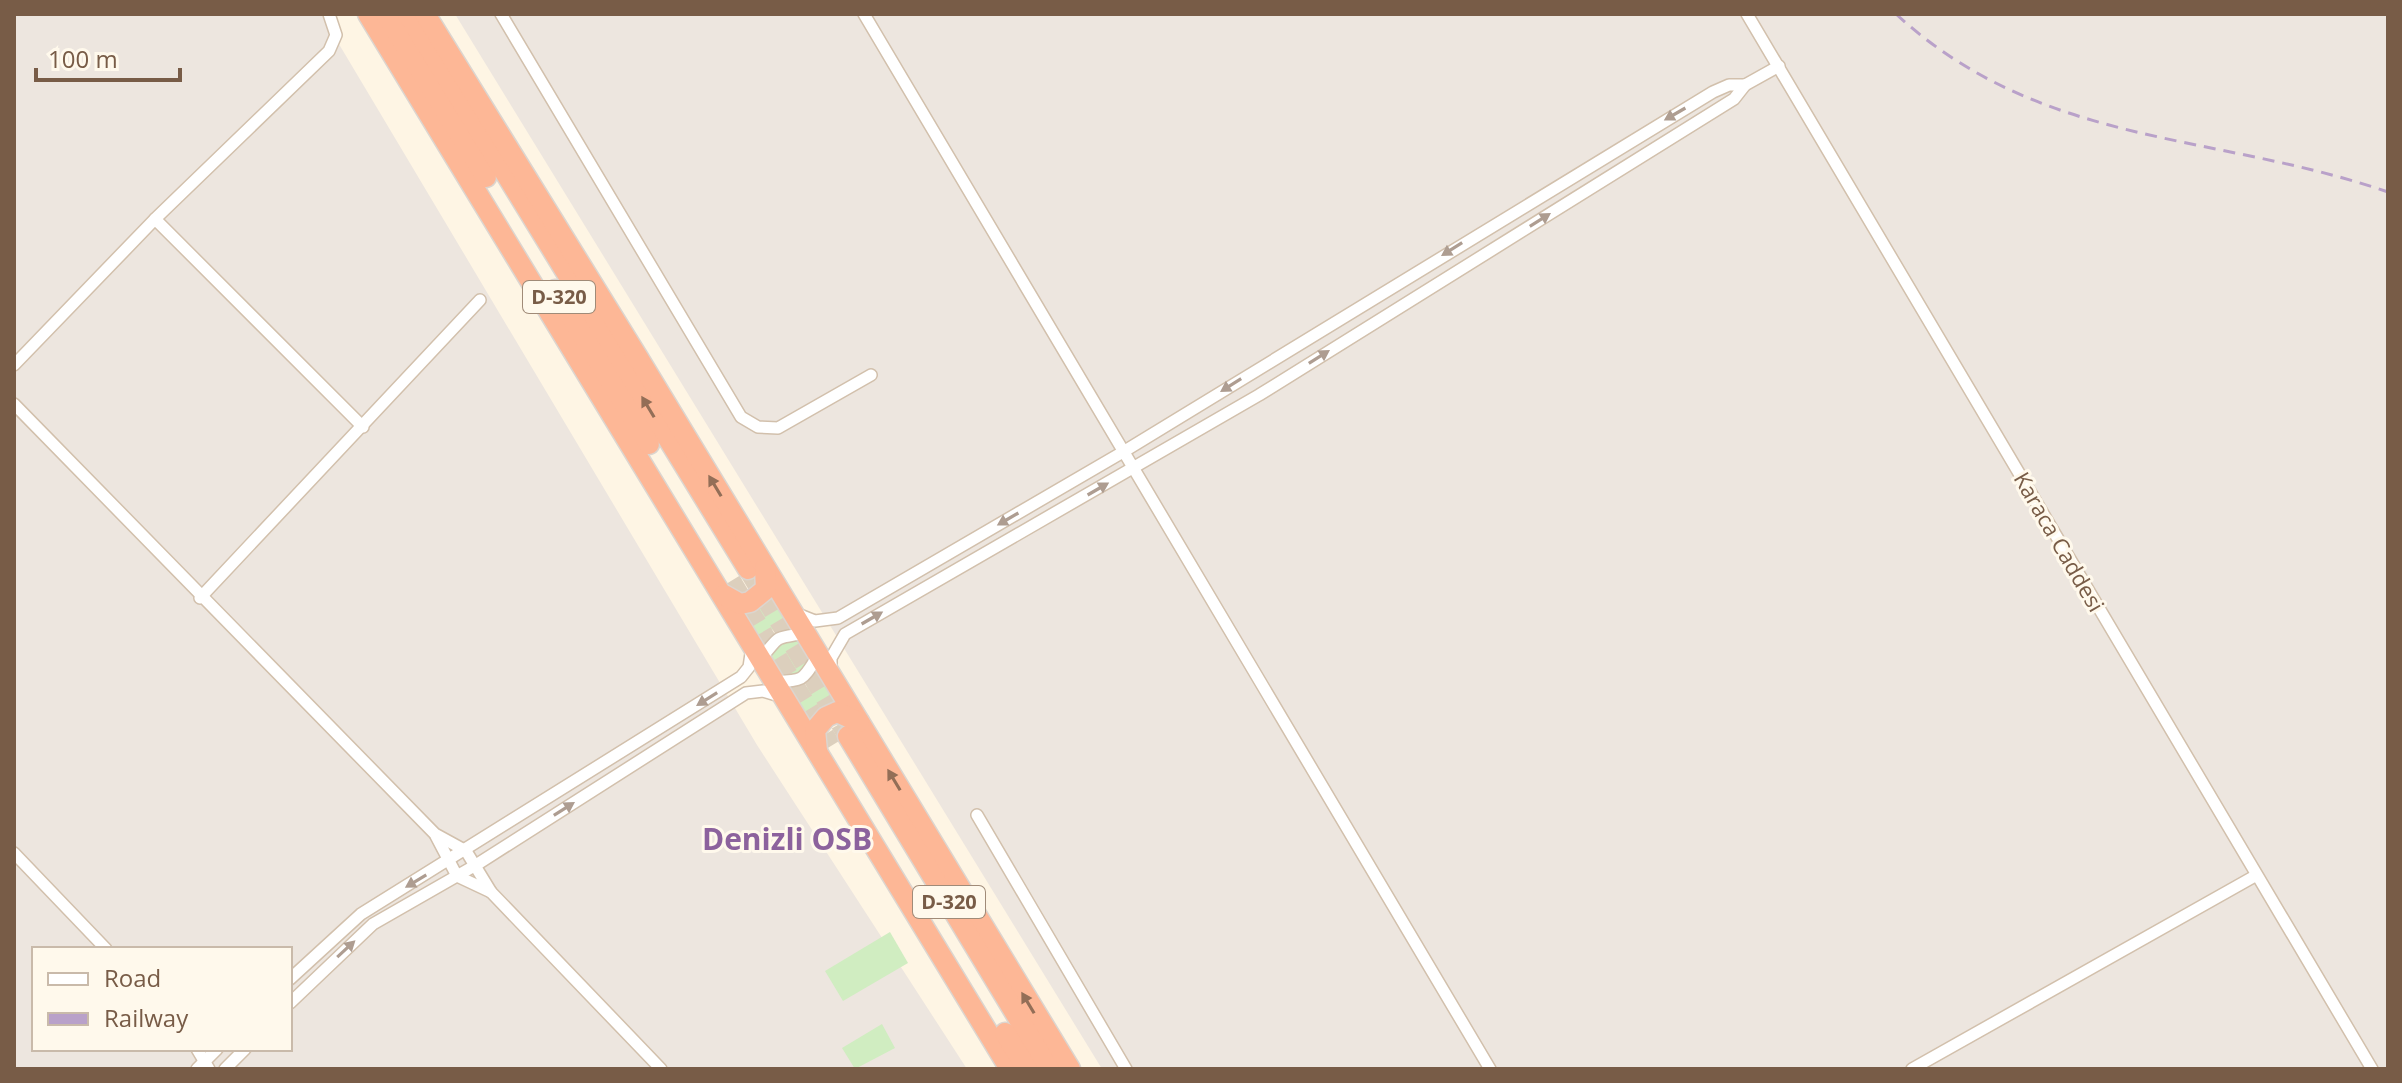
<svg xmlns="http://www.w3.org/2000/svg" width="2402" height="1083" font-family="'Open Sans',sans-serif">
<rect width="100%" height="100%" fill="#fef5e4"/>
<g fill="#ede6df" fill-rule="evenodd">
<path d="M 14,14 L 321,14 L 757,745 L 967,1069 L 14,1069 ZM 34,949 L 290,949 L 290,1049 L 34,1049 Z"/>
<polygon points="455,14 2388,14 2388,1069 1102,1069"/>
</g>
<g fill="#d0edc1">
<polygon points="771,589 789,619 758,639 740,610"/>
<circle cx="790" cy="658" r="18"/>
<polygon points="824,677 844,708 810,728 792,697"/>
<polygon points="890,932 908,963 843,1001 825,971"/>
<polygon points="882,1024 895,1048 855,1069 842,1048"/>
</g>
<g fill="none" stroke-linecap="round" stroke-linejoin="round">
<g stroke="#dccfbd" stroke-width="20" stroke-dasharray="20 10" stroke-linecap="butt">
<polyline points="748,569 848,736"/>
<polyline points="731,581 831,746"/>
</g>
<g stroke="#d2c0ac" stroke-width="14">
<g id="street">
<polyline points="501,14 741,417 758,427 778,428 871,375"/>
<polyline points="864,14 1490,1069"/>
<polyline points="1747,14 2372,1069"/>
<polyline points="155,219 363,427"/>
<polyline points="14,365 155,219 329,51 336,35 329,14"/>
<polyline points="14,404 435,834 466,851 491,892 661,1069"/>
<polyline points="200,598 480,300"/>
<polyline points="795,613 815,621 838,618 1123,452 1713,92 1729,85 1745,85"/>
<path d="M 759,661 C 784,630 773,641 808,632"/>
<polyline points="831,672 831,658 845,634 1259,395 1734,99 1745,85 1779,66"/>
<path d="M 772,682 C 806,680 801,682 819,654"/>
<polyline points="977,815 1126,1069"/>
<polyline points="436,836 457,876 491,892"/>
<polyline points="14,853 106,949"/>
<polyline points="290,979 361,914 741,677 749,667 752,647"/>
<polyline points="290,1003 373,924 476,865 746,693 763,691 783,697"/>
<polyline points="197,1049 209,1069"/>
<polyline points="197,1069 217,1049"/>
<polyline points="225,1069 245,1049"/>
<polyline points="1912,1069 2255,876"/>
</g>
</g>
<g stroke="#dcd5cf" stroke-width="23">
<g id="highway">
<polyline points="368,14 1010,1069"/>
<polyline points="386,14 486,177"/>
<polyline points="408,14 748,569"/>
<polyline points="425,14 637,356 1070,1069"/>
<polyline points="555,290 649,444"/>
<polyline points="724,595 740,604 750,602 766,589 765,568"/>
<polyline points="848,736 1049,1069"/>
<polyline points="817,751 815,730 826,717 837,712 859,722"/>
<polyline points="1005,1033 1027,1069"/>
</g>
</g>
<use href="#street" stroke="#fff" stroke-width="11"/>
<use href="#highway" stroke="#fdb796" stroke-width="20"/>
<path stroke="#b9a1c9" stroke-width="3" stroke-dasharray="12 8" stroke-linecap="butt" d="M 1896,14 C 2042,148 2214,132 2388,192"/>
</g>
<defs><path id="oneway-solid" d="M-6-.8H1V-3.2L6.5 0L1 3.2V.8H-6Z" transform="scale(2)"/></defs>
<g fill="#ae9d91">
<use href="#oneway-solid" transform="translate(1675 114) rotate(150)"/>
<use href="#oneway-solid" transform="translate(1540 220) rotate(-32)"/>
<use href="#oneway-solid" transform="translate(1452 249) rotate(148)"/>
<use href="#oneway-solid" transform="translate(1319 357) rotate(-32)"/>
<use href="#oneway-solid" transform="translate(1231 385) rotate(148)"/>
<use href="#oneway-solid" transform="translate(1098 489) rotate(-30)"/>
<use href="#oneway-solid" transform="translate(1008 519) rotate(150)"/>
<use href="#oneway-solid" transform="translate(872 618) rotate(-30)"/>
<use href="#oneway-solid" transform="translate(707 699) rotate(148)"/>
<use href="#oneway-solid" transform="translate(564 809) rotate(-32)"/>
<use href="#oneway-solid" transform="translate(416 881) rotate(149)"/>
<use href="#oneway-solid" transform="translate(346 949) rotate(-43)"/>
</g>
<g fill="#936e57">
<use href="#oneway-solid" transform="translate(648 407) rotate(-121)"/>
<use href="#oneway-solid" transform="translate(715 486) rotate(-121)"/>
<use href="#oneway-solid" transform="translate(894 780) rotate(-121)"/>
<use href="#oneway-solid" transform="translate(1028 1003) rotate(-121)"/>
</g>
<g text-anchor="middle" stroke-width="6" stroke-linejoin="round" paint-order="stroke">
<g fill="#fff9ec" stroke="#a08b78" stroke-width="2">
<rect x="523" y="281" width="72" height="32" rx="6"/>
<rect x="913" y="886" width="72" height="32" rx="6"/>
</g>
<g font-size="20" font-weight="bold" fill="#785c47">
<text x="559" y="304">D-320</text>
<text x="949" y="909">D-320</text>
</g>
<g font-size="22" fill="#785c47" stroke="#fff9ec">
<text transform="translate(2059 542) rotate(60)" y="8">Karaca Caddesi</text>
</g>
<g font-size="30" font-weight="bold" fill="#8c629d" stroke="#fff9ec">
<text x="787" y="850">Denizli OSB</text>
</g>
</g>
<rect width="2402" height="1083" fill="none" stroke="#785c47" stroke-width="32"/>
<rect x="32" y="947" width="260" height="104" fill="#fff9ec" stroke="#c9baaa" stroke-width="2"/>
<rect x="48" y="973" width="40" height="12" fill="#ffffff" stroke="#c9baaa" stroke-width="2"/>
<text x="104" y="987" font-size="24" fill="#785c47">Road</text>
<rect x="48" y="1013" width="40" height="12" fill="#b9a1c9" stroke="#c9baaa" stroke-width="2"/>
<text x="104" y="1027" font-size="24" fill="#785c47">Railway</text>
<path d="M36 68v12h144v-12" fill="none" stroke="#785c47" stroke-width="4"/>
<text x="48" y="68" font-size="24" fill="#785c47" stroke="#fff9ec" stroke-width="6" paint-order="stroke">100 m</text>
</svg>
